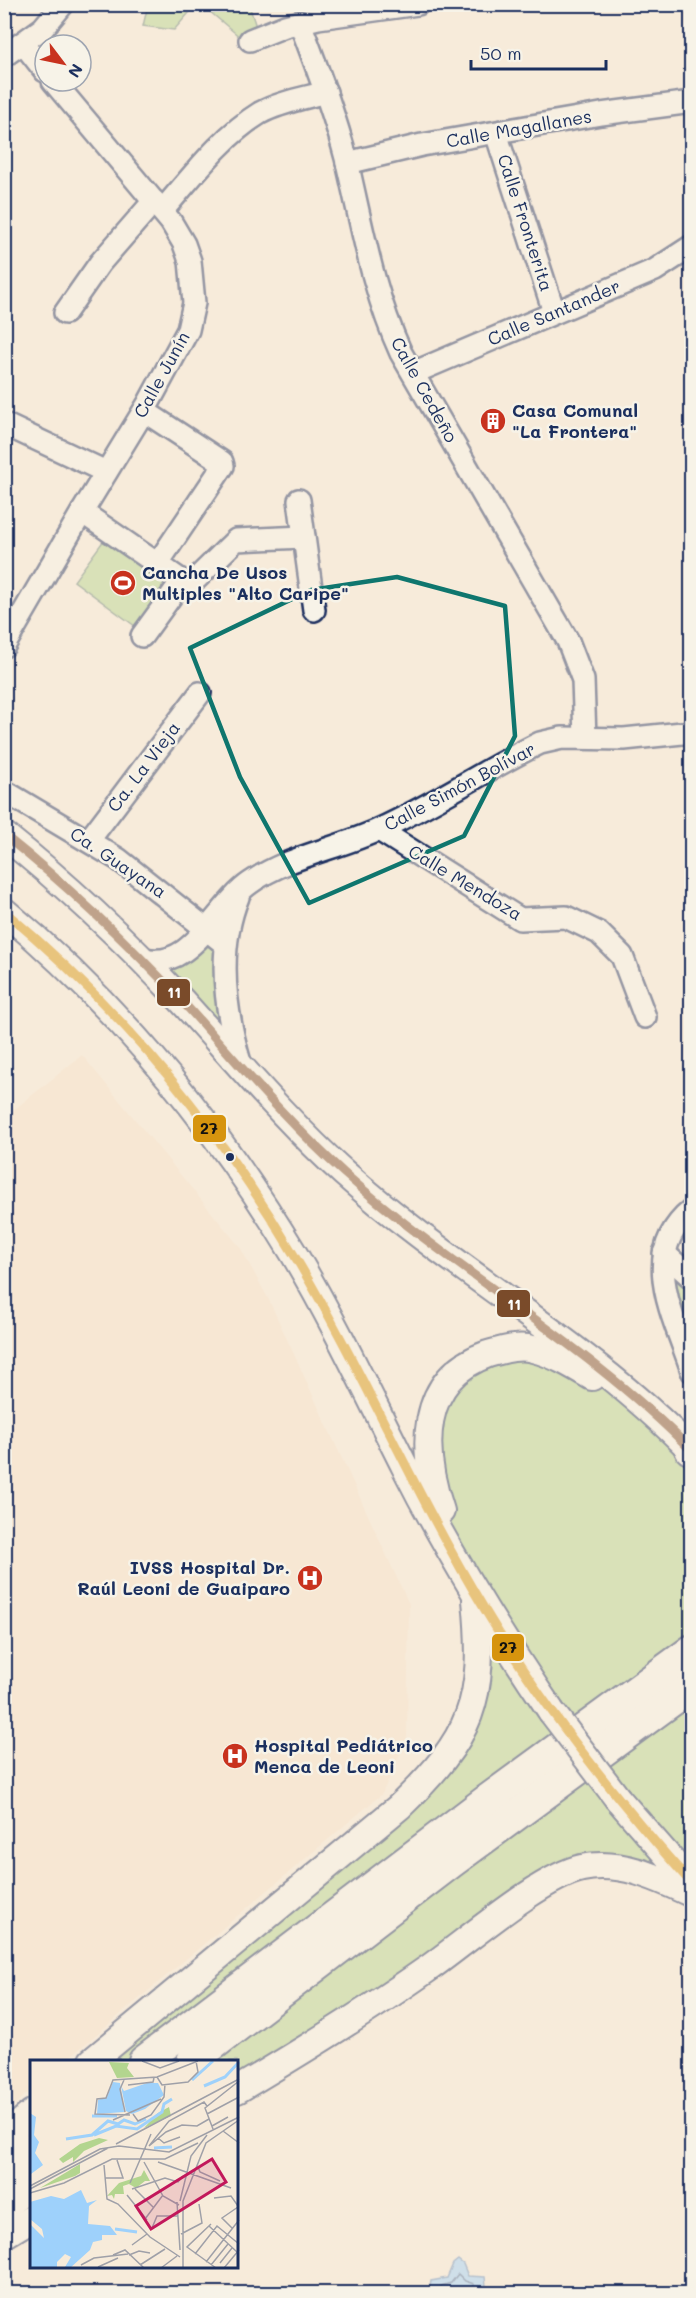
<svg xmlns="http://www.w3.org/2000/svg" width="696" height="2298" font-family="Mali,sans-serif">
<rect width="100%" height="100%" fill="#f7ebda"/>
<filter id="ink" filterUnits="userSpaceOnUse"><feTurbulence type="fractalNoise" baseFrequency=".0167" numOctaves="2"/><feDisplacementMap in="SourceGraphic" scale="12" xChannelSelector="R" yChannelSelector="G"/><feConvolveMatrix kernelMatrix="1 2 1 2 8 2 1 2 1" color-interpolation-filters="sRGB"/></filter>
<g filter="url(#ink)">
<polygon fill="#f6e2ca" points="82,1055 240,1247 269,1300 409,1604 407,1738 382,1794 65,2061 32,2061 31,2090 5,2113 4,1268 7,1261 5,1117"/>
<g fill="#b3d58f" stroke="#678276" stroke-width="1.5">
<polygon points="148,5 148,4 196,5 174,30 143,26"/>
<polygon points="202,5 249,5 258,33 241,38"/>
<polygon points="107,536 172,584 139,629 74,581"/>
<polygon points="233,917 236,1040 149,961"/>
<polygon points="663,1276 691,1278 691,1371"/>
<polygon points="499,1351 575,1367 691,1450 691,1650 144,2061 92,2061 441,1763 479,1649 440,1507 432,1409"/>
<polygon points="691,1686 691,1894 586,1868 237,2090 237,2061 192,2061"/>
</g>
<path fill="#9ed1fb" stroke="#6a90bc" stroke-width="1.5" d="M 458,2260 L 463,2264 L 468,2276 L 485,2277 L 486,2286 C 471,2296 445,2298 430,2287 L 431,2281 L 447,2278 L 453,2264 Z"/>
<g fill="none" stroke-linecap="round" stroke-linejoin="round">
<polyline stroke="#4f709d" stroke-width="1.5" points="441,2294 441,2286 451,2283 458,2274 465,2281 474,2284 472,2294"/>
<g stroke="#1b2f5e" stroke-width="26">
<g id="minor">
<path d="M 300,23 C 317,67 334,112 346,158 C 362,225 372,290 401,353 L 568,641 L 583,680 L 585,738"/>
<polyline points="250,40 285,26 318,18 418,4"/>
<polyline points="23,43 45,71"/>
<polyline points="4,56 43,28 63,4"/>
<polyline points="496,133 554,312"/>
<polyline points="347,163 422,145 601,114 692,102"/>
<path d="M 162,211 C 192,177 221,137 260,113 C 280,102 305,98 326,92"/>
<polyline points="65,313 100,263 154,201"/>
<polyline points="413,373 655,270 692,246"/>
<polyline points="144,411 222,462 223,466 158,563"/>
<polyline points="4,424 106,472"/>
<polyline points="299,500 314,610"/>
<polyline points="82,512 182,581 192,583 236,540 304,537"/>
<polyline points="142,636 182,581"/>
<polyline points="4,646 79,517 148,404 188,330 194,303 190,261 184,244 171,222 53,81"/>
<polyline points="4,791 118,859 225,944"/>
<polyline points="379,830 520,919 566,917 599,933 622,956 645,1017"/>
<polyline points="89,840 200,693"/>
<path d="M 238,897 C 216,951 225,1012 241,1066"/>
<path d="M 141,958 C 191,974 215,907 250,883 C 288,856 338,849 380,829 C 435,804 486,769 540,743 L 562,738 L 624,739 L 692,732"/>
<path d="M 692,1210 C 637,1254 675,1318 692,1371"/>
<polyline points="664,1253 692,1278"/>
</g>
</g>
<g stroke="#1b2f5e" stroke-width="30">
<g id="major">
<path d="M 4,835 C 68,886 126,941 181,1000 C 234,1058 285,1120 344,1173 C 455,1272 587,1343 692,1451"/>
<path d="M 4,911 C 120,1008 216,1125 294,1254 C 335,1323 369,1396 405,1467 C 448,1552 498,1633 551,1711"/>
<path d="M 441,1511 C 421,1452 417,1379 488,1354 C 503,1350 518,1345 533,1349 C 554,1354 574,1366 592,1377"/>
<polyline points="618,1799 692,1884"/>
<path d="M 92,2061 L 399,1807 C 472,1737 486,1701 476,1600"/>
<path d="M 237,2090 C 301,2052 365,2013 426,1970 C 465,1943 540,1877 582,1868 C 621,1860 658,1878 692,1894"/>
<polyline points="4,2137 32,2113"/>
<polyline points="4,2235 32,2218"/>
</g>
</g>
<g stroke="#1b2f5e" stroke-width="34">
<g id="highway">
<polyline points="690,1449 692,1450"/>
<polyline points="144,2061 487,1800 692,1650"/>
<polyline points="192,2061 452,1862 692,1686"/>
<polyline points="4,2168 32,2148"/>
<polyline points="4,2204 32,2183"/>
</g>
</g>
<use href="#minor" stroke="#f7f3e8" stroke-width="21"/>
<use href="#major" stroke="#f7f3e8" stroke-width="26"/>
<use href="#highway" stroke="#f7f3e8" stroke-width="30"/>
<g stroke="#1b2f5e" stroke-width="30" stroke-linecap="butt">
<polyline id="major-bridge" points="551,1711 618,1799"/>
</g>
<use href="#major-bridge" stroke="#f7f3e8" stroke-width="26"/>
<g stroke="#f7f3e8" stroke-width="14">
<path id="bus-1" d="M 4,835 C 68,886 126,941 181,1000 C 234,1058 285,1120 344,1173 C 455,1272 587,1343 692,1451"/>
</g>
<g stroke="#f7f3e8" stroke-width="14">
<path id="bus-2" d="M 4,911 C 120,1008 217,1125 294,1255 C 363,1370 415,1495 485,1610 C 544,1709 615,1798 692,1884"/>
</g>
<use href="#bus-1" stroke="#7a4b2a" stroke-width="9"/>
<use href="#bus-2" stroke="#d6940e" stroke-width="9"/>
</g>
</g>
<path d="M0 0H696V2298H0ZM 397,577 L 505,606 L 515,736 L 464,836 L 309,903 L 240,777 L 190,648 L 311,590 Z" fill="#f7ebda" fill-opacity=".55" fill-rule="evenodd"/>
<path fill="none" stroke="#0f766e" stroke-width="4.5" stroke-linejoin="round" d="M 397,577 L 505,606 L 515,736 L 464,836 L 309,903 L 240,777 L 190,648 L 311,590 Z"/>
<defs>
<g id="building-disc" transform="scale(1.35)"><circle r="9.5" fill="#c8321e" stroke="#f7f3e8"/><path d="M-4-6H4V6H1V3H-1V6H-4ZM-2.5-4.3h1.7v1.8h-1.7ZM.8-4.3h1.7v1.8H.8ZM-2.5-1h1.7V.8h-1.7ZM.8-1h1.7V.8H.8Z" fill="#fff"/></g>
<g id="stadium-disc" transform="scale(1.35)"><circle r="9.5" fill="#c8321e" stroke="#f7f3e8"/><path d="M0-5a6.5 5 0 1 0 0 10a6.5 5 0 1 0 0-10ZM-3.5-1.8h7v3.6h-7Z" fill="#fff"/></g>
<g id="hospital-disc" transform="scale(1.35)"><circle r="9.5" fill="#c8321e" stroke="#f7f3e8"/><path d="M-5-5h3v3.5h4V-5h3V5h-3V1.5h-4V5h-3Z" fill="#fff"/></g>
</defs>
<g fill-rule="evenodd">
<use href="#building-disc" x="493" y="421"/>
<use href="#stadium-disc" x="123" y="583"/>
<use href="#hospital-disc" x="310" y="1578"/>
<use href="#hospital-disc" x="235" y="1756"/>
</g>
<circle fill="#1b2f5e" stroke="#f7f3e8" stroke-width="2" cx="230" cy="1157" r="5"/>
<g text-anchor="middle" stroke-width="5" stroke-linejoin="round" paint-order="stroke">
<g font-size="18" fill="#1b2f5e" stroke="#f7f3e8">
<text transform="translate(519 129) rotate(-10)" y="6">Calle Magallanes</text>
<text transform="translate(525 223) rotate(72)" y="6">Calle Fronterita</text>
<text transform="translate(554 313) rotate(-23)" y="6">Calle Santander</text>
<text transform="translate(162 375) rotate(-61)" y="6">Calle Junín</text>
<text transform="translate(424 390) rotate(61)" y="6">Calle Cedeño</text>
<text transform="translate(144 767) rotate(-53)" y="6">Ca. La Vieja</text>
<text transform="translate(460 787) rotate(-28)" y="6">Calle Simón Bolívar</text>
<text transform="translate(118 863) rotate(34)" y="6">Ca. Guayana</text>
<text transform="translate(465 883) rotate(31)" y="6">Calle Mendoza</text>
</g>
<g font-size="18" font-weight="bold" fill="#1b2f5e" stroke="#f7f3e8" text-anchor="start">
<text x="512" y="417">Casa Comunal<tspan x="512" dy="21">"La Frontera"</tspan></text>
<text x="142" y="579">Cancha De Usos<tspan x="142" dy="21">Multiples "Alto Caripe"</tspan></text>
<text x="290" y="1574" text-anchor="end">IVSS Hospital Dr.<tspan x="290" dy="21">Raúl Leoni de Guaiparo</tspan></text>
<text x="254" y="1752">Hospital Pediátrico<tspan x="254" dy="21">Menca de Leoni</tspan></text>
</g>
</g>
<g transform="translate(30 2060)">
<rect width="208" height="208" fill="#f7ebda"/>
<path d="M 79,2 L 99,3 L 97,8 L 104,17 L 87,18 ZM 139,47 L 141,56 L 114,68 L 128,53 ZM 69,78 L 78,80 L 54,91 L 43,102 L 43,97 L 33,103 L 29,99 L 50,84 ZM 50,104 L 50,113 L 45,116 L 10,128 ZM 114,110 L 120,121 L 115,121 L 106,128 L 99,124 L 93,126 L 94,134 L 85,134 L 84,139 L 82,135 L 77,136 L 89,123 L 111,116 Z" fill="#b3d58f"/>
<path d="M 83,22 L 90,23 L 94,52 L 67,54 L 68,40 L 77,37 ZM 117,23 L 128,23 L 134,35 L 115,49 L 102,54 L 96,51 L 91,26 L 94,31 ZM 0,53 L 6,57 L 4,75 L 9,82 L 5,93 L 13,105 L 1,114 ZM 51,130 L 57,143 L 67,140 L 59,146 L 58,164 L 80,166 L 87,175 L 72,175 L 72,180 L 63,182 L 60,190 L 40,208 L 35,207 L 41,197 L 35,194 L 27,202 L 27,208 L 0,208 L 0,164 L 14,178 L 12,169 L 0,159 L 0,142 L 21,136 L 34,139 Z" fill="#9ed1fb"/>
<path fill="none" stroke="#9ed1fb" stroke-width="3" d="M 162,20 L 183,1M 174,26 L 195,17 L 209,2M 62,56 L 87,56M 64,75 L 86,66 L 107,69 L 132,52 L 134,44 L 142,39M 36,79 L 62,75 L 78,61 L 88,64 L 94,60 L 105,64 L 116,59M 124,88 L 142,87M 85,169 L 107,172"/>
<path fill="none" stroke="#9fa0a8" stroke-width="1.5" d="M 112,1 L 130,8 L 149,1M 127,17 L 132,25 L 158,22 L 168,12 L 166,1M 94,20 L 90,29 L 95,52M 98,25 L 123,22 L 124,18M 103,54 L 108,61 L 121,55 L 134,37 L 135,24M 177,54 L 209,37M 100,55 L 65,54 L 67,39 L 76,38 L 83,20 L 127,17 L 168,1M 83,60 L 131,39M 182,66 L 198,57M 183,69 L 175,48 L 209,21M 193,71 L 209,83M 128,78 L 134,83 L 150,77M 86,84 L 209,19M 119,86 L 139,61 L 174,42 L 177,46M 119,86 L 136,72 L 152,65 L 167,66 L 179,59M 114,102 L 133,136 L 149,145M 128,102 L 201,128M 74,105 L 77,139 L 88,144 L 120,177 L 150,197M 168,107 L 170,112 L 190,121M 75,118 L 93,118 L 87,100M 100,123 L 121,74M 0,126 L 70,89 L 89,86 L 139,92 L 209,57M 0,129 L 78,88M 102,129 L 135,118 L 148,122 L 153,116M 105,129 L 124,148M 0,133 L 34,123 L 82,99 L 135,99 L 168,83M 97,135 L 117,160M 184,138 L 201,136 L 208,146M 150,141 L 161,96 L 177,75M 147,142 L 150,190M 115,159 L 133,135M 181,164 L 157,187 L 186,208M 179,166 L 207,192M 122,168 L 127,156 L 148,156M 202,168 L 192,158 L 208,147M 151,174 L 172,163 L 169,144M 102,185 L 117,174M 165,194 L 187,166 L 209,184M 83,195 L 95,190 L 114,208M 99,195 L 109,191 L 120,193M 176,202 L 209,160M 190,203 L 202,188M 51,205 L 64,198 L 98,194M 110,205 L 135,189M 181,205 L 198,184M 68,207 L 88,198M 131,208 L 147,196M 153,208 L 153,141 L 176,83 L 209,60M 194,208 L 209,190"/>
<path fill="#c2185b" fill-opacity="0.15" stroke="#c2185b" stroke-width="3" d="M 182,99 L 196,122 L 121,169 L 106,146 Z"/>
<rect width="208" height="208" fill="none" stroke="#1b2f5e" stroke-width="3"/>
</g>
<g stroke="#f7f3e8" stroke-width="2">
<rect x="156" y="978" width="35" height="29" rx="6" fill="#7a4b2a"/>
<rect x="192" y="1114" width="35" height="29" rx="6" fill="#d6940e"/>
<rect x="496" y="1289" width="35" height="29" rx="6" fill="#7a4b2a"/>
<rect x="491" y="1633" width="34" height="29" rx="6" fill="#d6940e"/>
</g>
<g font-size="16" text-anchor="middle" font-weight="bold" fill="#fff">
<text x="174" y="998">11</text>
<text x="514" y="1310">11</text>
</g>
<g font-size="16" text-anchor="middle" font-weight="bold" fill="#111">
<text x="209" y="1134">27</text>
<text x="508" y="1653">27</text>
</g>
<rect width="696" height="2298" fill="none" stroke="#f7f3e8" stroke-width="24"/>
<rect x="12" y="12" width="672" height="2274" fill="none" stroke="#1b2f5e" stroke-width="2" filter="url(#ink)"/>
<g transform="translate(63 63) rotate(122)"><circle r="28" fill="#f7f3e8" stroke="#9fa5b1" stroke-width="1.5"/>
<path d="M0-4.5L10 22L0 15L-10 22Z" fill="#c8321e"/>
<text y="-9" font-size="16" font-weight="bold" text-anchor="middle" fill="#1b2f5e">N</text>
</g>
<path d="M471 60v9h135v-9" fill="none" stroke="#1b2f5e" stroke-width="3"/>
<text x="480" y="60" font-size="18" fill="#1b2f5e" stroke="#f7f3e8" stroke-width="4.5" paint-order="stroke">50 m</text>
</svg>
